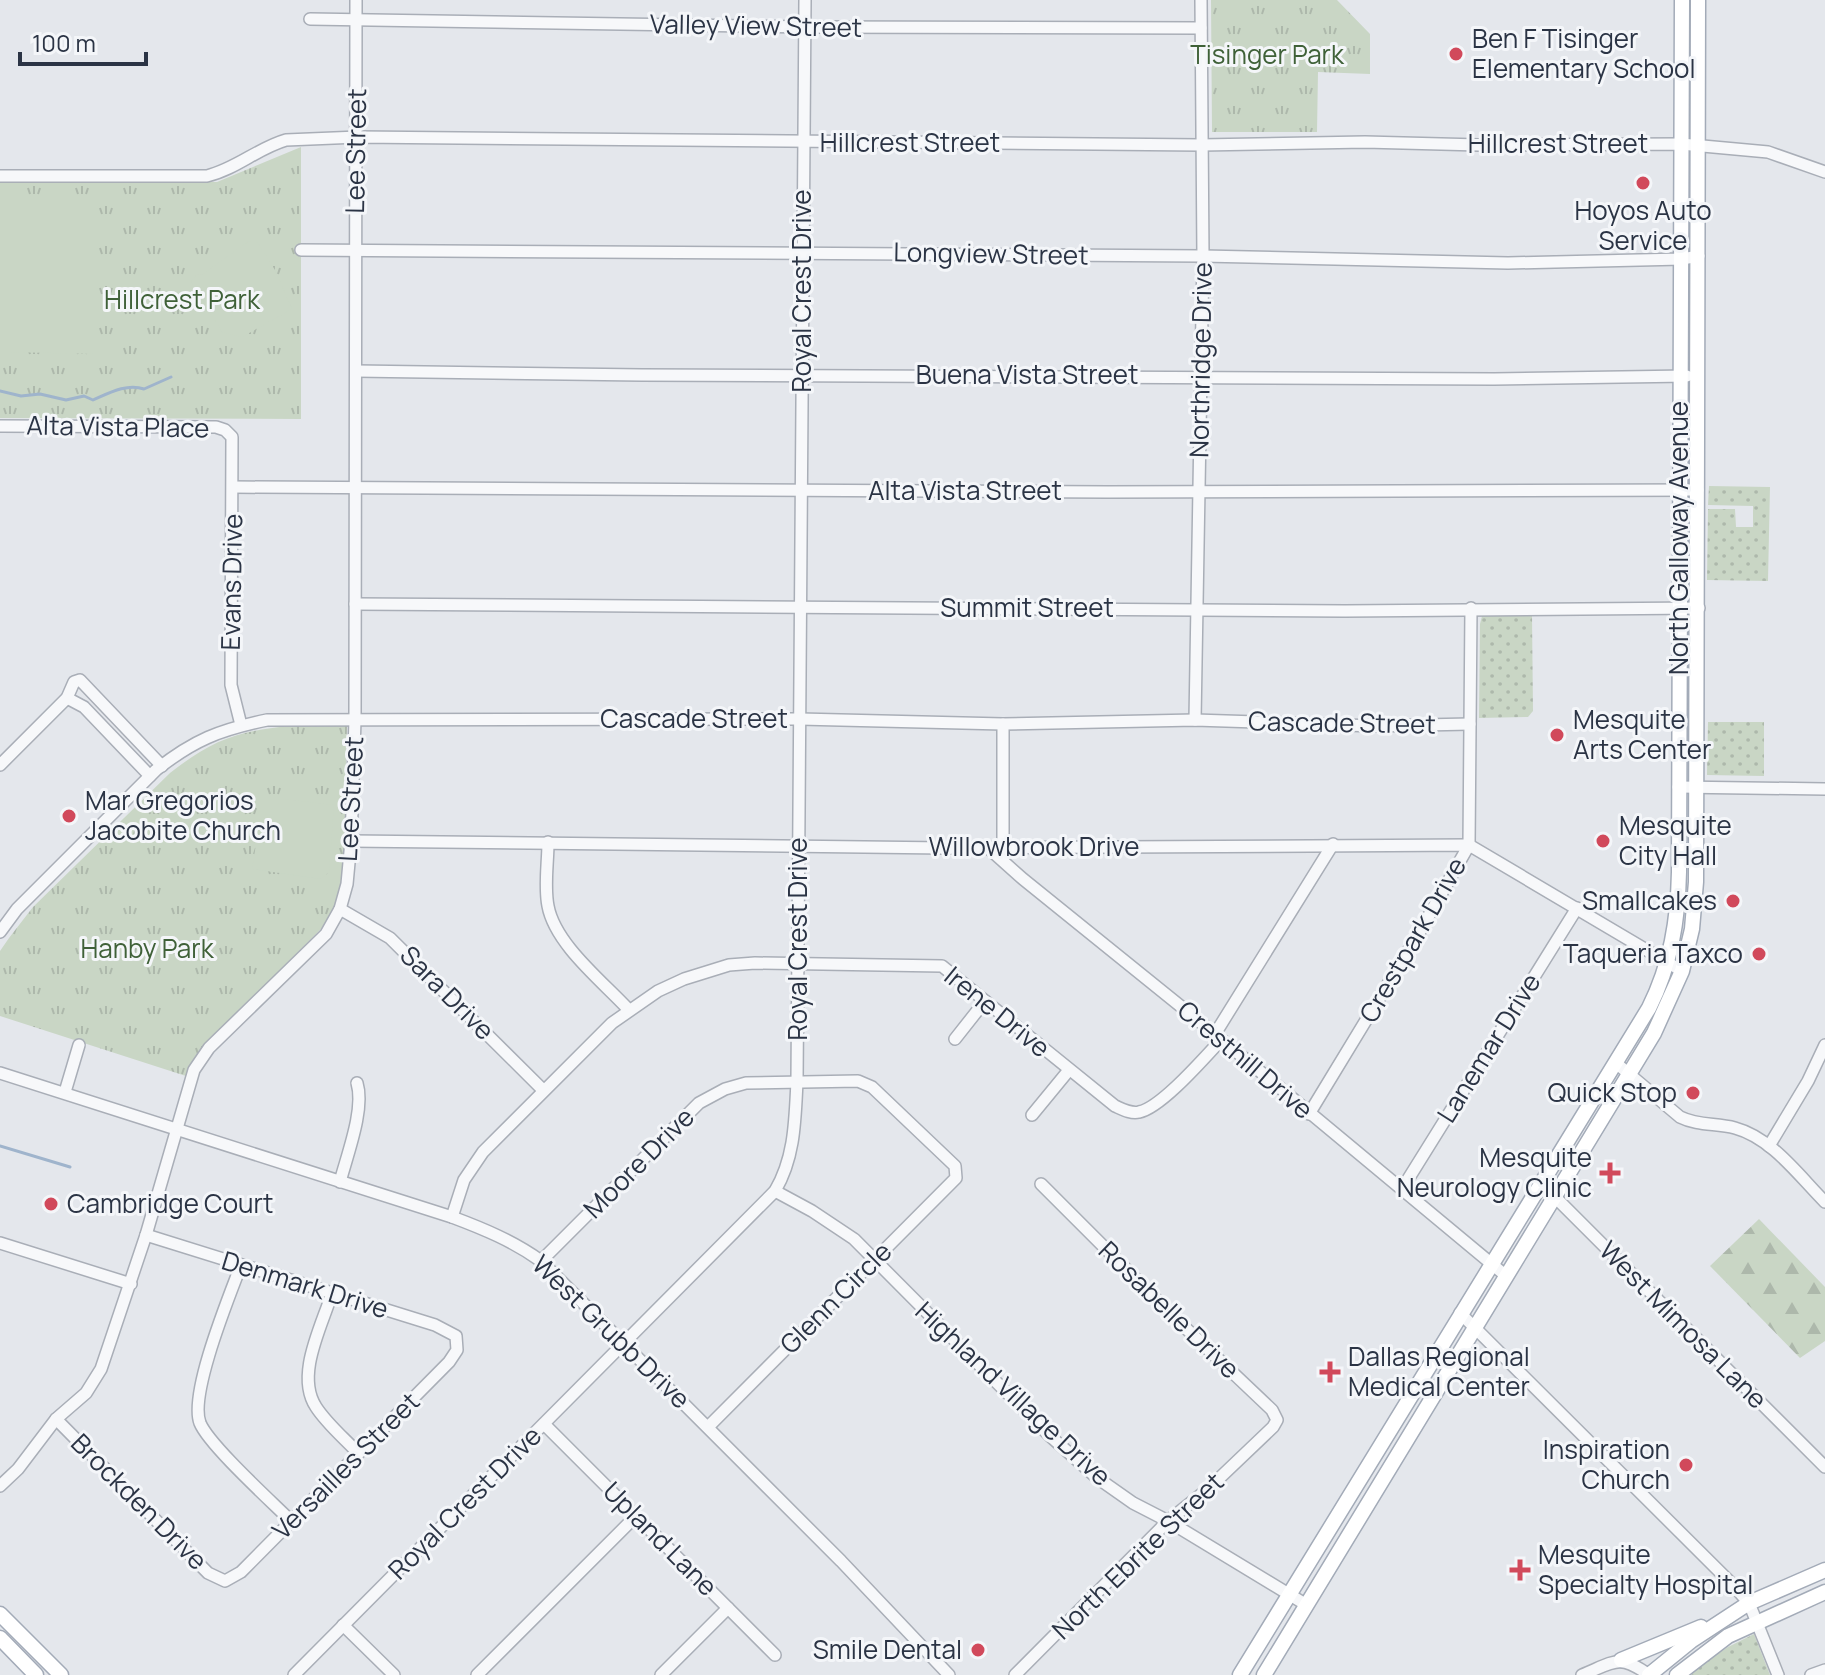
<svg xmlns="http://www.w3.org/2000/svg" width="1825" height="1675" font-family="Manrope,sans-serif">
<defs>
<pattern id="grass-dots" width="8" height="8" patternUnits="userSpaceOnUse" patternTransform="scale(2)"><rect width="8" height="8" fill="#c9d6c5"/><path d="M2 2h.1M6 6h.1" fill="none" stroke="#adb8ab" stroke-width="1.8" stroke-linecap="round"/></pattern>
<pattern id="forest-firs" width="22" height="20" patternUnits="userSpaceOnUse" patternTransform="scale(2)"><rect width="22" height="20" fill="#c9d6c5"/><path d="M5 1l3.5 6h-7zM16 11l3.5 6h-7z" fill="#adb8ab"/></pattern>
<pattern id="park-tufts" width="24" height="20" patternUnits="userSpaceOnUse" patternTransform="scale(2)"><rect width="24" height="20" fill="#c9d6c5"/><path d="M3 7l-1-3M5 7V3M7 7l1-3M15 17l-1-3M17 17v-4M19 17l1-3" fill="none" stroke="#adb8ab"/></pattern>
</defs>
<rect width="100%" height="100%" fill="#e4e7ec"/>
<g fill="url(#grass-dots)">
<polygon points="1709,486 1770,487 1768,581 1707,580 1708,509 1735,509 1736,527 1753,527 1753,506 1708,505"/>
<polygon points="1486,614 1532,616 1533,711 1528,717 1479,718 1480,624 1482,616"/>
<polygon points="1708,722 1764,722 1764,776 1707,775"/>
<polygon points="1754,1634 1770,1675 1692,1675 1690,1672 1728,1647"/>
</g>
<polygon fill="url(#forest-firs)" points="1759,1219 1825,1287 1825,1341 1800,1358 1710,1266"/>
<g fill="url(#park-tufts)">
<polygon points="1211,0 1337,0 1370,34 1370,74 1318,72 1317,132 1212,132"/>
<polygon points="301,147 301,419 0,418 0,183 217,182"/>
<path d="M 289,726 L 347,726 L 344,873 L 334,910 L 321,929 L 206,1045 L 189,1077 L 0,1016 L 0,951 L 9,938 L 33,907 L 170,773 C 211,741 236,731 289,726 Z"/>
</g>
<g fill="#c9d6c5">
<polygon points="0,196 83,196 94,206 94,354 10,352 0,342"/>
<polygon points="249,241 258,243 275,270 292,309 242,337 222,332 191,282 196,275 203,274"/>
<polygon points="284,799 334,805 329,872 321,879 252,869 260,819"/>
</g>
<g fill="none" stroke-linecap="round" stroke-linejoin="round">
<g stroke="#9fb4cc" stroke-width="3">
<path d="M 0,391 L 21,396 L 40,394 L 66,400 L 84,396 L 93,400 C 109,393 127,383 144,389 L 171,377"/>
<polyline points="0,1146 70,1167"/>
</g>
<g stroke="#a9aeb7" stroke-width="14">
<g id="minor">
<polyline points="310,19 805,27 1201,28"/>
<path d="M 0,176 L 207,176 C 236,169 258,148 286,140 L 358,137 L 1201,145 L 1365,142 L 1479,145 L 1681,144 L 1768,152 L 1825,172"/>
<polyline points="301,250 1203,256 1508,263 1682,259 1699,256"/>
<polyline points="356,371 642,375 1494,379 1687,376"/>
<polyline points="0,426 216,427 225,430 232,437 231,685 241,725"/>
<polyline points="233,487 1108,492 1698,490"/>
<polyline points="355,604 1345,611 1699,608"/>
<polyline points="67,698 84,707 150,776"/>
<polyline points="1195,720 1203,256 1201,0"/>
<polyline points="1003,724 1003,847"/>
<polyline points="0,765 67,698 74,682 80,680 162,766"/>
<polyline points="1678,787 1825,789"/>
<polyline points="351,841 945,848 1469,845 1682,971"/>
<path d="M 548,842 C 548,863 544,886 548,906 C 555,944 602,981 628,1009"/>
<polyline points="986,846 1023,879 1215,1034 1505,1275"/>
<polyline points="340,909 390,938 543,1090"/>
<path d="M 0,932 L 17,909 L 156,770 C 194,740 219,730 267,720 L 800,719 L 1003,724 L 1195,720 L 1375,726 L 1470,724"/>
<polyline points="1215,1034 1333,844"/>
<polyline points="955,1039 985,1001"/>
<path d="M 1616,1063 L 1680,1117 C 1698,1126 1716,1123 1735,1128 C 1772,1138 1799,1176 1825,1202"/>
<path d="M 0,1073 L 452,1217 C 484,1229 513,1241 541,1261 L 841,1561 L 949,1675"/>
<polyline points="65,1092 79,1045"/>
<polyline points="1309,1114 1419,933 1469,845 1471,608"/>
<polyline points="1032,1115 1069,1070"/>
<polyline points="1769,1146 1808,1081 1825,1045"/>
<path d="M 340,1182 C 347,1155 365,1109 357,1083"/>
<polyline points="1539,1186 1556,1198 1825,1467"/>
<polyline points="1402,1189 1577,908"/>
<polyline points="775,1191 812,1211 854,1239 1050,1436 1096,1477 1133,1503 1168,1521 1305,1604"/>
<path d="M 452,1217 L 464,1180 L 483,1152 L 612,1023 L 658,991 L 684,979 L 729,965 L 755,963 L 942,966 L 1115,1106 C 1122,1109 1131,1114 1139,1112 C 1161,1108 1205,1057 1221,1040"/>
<polyline points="0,1243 131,1284"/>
<polyline points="541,1261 699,1103 725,1089 746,1083 858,1081 872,1087 955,1166 956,1178 708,1427"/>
<path d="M 241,1265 C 229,1297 189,1394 200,1423 C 209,1445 272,1502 292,1522"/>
<path d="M 332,1293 C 322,1326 295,1375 316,1407 C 327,1424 344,1438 358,1453"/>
<polyline points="1460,1313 1734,1586 1749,1603 1778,1675"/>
<polyline points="56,1419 208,1573 225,1581 241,1572 449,1362 457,1350 456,1336 435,1325 146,1235"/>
<polyline points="544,1424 775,1655"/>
<polyline points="0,1486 18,1469 56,1419 86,1393 101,1369 146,1235 194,1070 209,1048 326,934 340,909 347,884 351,841 355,720 356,0"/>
<polyline points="343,1625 394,1675"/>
<path d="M 294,1675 L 775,1191 C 795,1157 795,1120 797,1081 L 805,0"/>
<polyline points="477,1675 636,1516"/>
<polyline points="661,1675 728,1608"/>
<polyline points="1015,1675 1168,1521 1208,1489 1273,1427 1277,1420 1272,1410 1175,1318 1041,1184"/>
<path d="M 1582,1675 C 1614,1662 1619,1653 1649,1675"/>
<polyline points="1811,1675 1825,1670"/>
</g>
</g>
<g stroke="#a3abb8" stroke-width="17">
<g id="major">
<polyline points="0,1614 61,1675"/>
<polyline points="0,1638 36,1675"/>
<polyline points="1621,1660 1701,1627"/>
<path d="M 1240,1675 L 1649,1008 C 1671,964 1678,920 1679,872 L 1682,0"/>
<polyline points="1264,1675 1654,1033 1682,971 1692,929 1696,882 1698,0"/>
<polyline points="1649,1675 1691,1641 1749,1603 1825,1570"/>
<polyline points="1677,1675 1728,1636 1825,1592"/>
</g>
</g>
<use href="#minor" stroke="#f7f8fa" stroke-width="11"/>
<use href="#major" stroke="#fff" stroke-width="14"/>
</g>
<g fill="#d1495b" stroke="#f4f6f9" stroke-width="3">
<circle cx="1456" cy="54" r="8"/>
<circle cx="1643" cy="183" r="8"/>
<circle cx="1557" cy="735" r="8"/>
<circle cx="69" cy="816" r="8"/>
<circle cx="1603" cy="841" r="8"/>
<circle cx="1733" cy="901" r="8"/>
<circle cx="1759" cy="954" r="8"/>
<circle cx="1693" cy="1093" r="8"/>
<path d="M1606 1161h8v8h8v8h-8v8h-8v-8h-8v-8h8z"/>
<circle cx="51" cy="1204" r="8"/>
<path d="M1326 1360h8v8h8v8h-8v8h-8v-8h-8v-8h8z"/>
<circle cx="1686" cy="1465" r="8"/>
<path d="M1516 1558h8v8h8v8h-8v8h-8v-8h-8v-8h8z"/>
<circle cx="978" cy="1650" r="8"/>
</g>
<g text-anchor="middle" stroke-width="6" stroke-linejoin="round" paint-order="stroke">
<g font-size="26" fill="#2b3445" stroke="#f4f6f9">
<text transform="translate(756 26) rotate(1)" y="9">Valley View Street</text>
<text x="910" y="152">Hillcrest Street</text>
<text x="1558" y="153">Hillcrest Street</text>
<text transform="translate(356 151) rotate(-89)" y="9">Lee Street</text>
<text transform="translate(991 254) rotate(1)" y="9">Longview Street</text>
<text transform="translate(802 291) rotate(-90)" y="9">Royal Crest Drive</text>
<text transform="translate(1201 360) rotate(-89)" y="9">Northridge Drive</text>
<text x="1027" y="384">Buena Vista Street</text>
<text transform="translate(118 427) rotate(1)" y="9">Alta Vista Place</text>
<text x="965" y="500">Alta Vista Street</text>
<text transform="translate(1679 538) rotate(-90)" y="9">North Galloway Avenue</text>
<text transform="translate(232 582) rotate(-89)" y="9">Evans Drive</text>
<text x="1027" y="617">Summit Street</text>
<text x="694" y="728">Cascade Street</text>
<text transform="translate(1342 723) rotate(1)" y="9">Cascade Street</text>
<text transform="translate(351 799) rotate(-87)" y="9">Lee Street</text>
<text x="1034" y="856">Willowbrook Drive</text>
<text transform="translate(798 939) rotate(-90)" y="9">Royal Crest Drive</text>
<text transform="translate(1413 940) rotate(-60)" y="9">Crestpark Drive</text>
<text transform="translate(447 993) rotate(45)" y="9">Sara Drive</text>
<text transform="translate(997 1012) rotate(39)" y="9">Irene Drive</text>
<text transform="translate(1489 1048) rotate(-58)" y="9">Lanemar Drive</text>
<text transform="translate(1245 1060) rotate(40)" y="9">Cresthill Drive</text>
<text transform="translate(639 1163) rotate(-45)" y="9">Moore Drive</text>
<text transform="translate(305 1285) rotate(17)" y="9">Denmark Drive</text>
<text transform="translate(836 1298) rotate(-45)" y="9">Glenn Circle</text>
<text transform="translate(1169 1310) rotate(44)" y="9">Rosabelle Drive</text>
<text transform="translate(1683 1325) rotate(45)" y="9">West Mimosa Lane</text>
<text transform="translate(611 1332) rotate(44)" y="9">West Grubb Drive</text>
<text transform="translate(1013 1394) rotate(43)" y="9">Highland Village Drive</text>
<text transform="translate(346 1466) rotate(-45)" y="9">Versailles Street</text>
<text transform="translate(139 1502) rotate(45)" y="9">Brockden Drive</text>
<text transform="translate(465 1503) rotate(-45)" y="9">Royal Crest Drive</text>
<text transform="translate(660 1539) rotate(45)" y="9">Upland Lane</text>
<text transform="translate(1138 1556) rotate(-44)" y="9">North Ebrite Street</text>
</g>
<g font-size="26" fill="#2b3445" stroke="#f4f6f9" text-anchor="start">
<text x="1472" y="48">Ben F Tisinger<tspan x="1472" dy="30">Elementary School</tspan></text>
<text x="1643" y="220" text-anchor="middle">Hoyos Auto<tspan x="1643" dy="30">Service</tspan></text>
<text x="1573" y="729">Mesquite<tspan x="1573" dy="30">Arts Center</tspan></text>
<text x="85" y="810">Mar Gregorios<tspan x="85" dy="30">Jacobite Church</tspan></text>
<text x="1619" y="835">Mesquite<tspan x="1619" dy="30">City Hall</tspan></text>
<text x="1717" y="910" text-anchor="end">Smallcakes</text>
<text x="1743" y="963" text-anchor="end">Taqueria Taxco</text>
<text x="1677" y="1102" text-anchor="end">Quick Stop</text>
<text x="1592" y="1167" text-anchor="end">Mesquite<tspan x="1592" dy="30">Neurology Clinic</tspan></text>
<text x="67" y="1213">Cambridge Court</text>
<text x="1348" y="1366">Dallas Regional<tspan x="1348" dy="30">Medical Center</tspan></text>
<text x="1670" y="1459" text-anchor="end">Inspiration<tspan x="1670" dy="30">Church</tspan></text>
<text x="1538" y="1564">Mesquite<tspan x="1538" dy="30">Specialty Hospital</tspan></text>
<text x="962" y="1659" text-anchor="end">Smile Dental</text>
</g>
<g font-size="26" fill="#3f6138" stroke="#f4f6f9">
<text x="1267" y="64">Tisinger Park</text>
<text x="182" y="309">Hillcrest Park</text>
<text x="147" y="958">Hanby Park</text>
</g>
</g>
<path d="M20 52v12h126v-12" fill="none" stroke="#2b3445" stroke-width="4"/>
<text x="32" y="52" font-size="24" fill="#2b3445" stroke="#f4f6f9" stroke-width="6" paint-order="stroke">100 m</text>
</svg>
